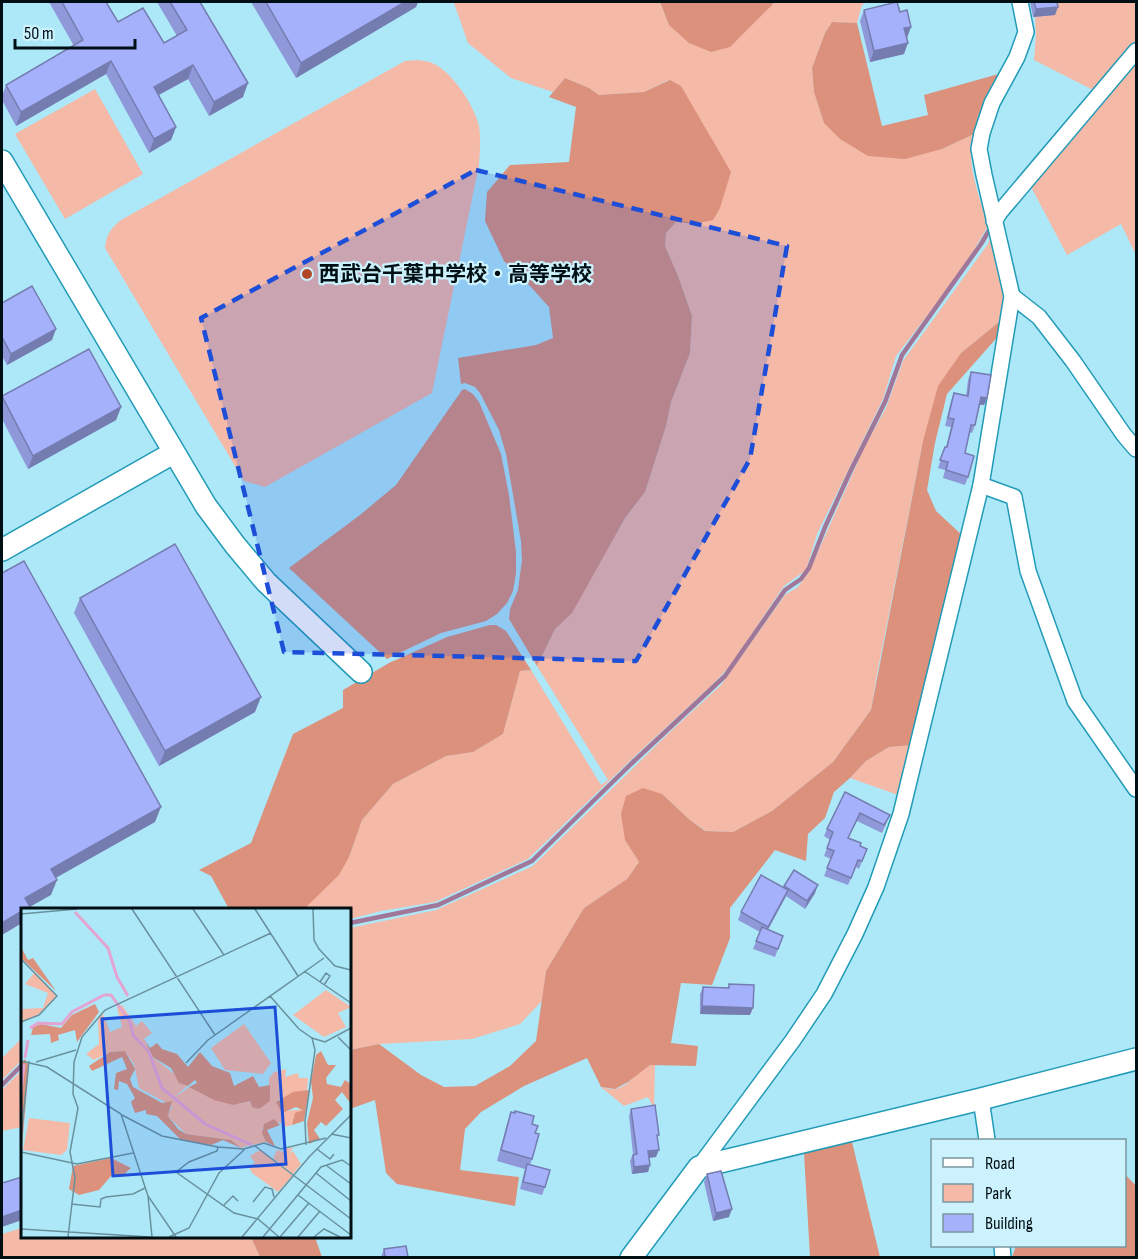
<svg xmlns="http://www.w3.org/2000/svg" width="1138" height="1259" font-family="'Sofia Sans Condensed','Noto Sans JP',sans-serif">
<rect width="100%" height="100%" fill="#ade8f9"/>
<g fill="#f5b9a7">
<path d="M 456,2 L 660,2 L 669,25 L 773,4 L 772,2 L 866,2 L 862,5 L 857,23 L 832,22 L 825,33 L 812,68 L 814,92 L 824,123 L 942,149 L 974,134 C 973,141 971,147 971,154 C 971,175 981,205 989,224 L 974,250 L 947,290 L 896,356 L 883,399 L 817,534 L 806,570 L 784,586 L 730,666 L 713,684 L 635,756 L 528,859 L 435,902 L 381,911 L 350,919 L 350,910 L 300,910 L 304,909 L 349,857 L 362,820 L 393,784 L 446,756 L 473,752 L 503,734 L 520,671 L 531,670 L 601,785 L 608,780 L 537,666 L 555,629 L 570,614 L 625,518 L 645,492 L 666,426 L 671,402 L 690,353 L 692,316 L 678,276 L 665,246 L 666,233 L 676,222 L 695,224 L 669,80 L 644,92 L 599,95 L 589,88 L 565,78 L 553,92 L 511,78 L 468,43 L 454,3 Z"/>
<polygon points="1054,2 1136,2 1136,42 1093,90 1034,60 1036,35 1035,17"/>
<polygon points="1136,56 1136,255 1121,224 1067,255 1029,183"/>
<path d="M 418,60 C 422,61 428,61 432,63 C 452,71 474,105 479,126 C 481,139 480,152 479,165 L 432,393 L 265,487 L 244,481 L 105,248 C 106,235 111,228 121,220 L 405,61 Z"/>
<polygon points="95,89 143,174 65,219 15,134"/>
<polygon points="992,232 1005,290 1004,318 961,353 923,441 877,674 871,710 833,762 772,811 733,832 706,831 690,820 662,794 625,839 639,862 627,879 584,908 546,971 542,1001 520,1024 472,1039 379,1044 350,1050 350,928 436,910 533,866 671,731 721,685 785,595 798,587 809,572 864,448 886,408 903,361 988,244"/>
<polygon points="913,745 901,796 850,778 866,761 889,747"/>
<polygon points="22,1038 22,1060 2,1080 2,1058"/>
<path d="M 655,1064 L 654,1108 L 648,1097 L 624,1106 L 601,1087 C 605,1088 612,1090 616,1089 C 632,1085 640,1066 655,1064 Z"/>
<polygon points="22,1070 22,1127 2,1131 2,1090"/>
<polygon points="22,1228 22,1236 251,1237 260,1257 2,1257 2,1234"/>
</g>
<g fill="#db917b">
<polygon points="660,2 772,2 773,4 730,47 711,52 689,43 669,25"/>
<polygon points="832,22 857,23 882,126 928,115 924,95 1002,73 978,116 974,134 942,149 905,159 868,156 840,139 824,123 814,92 812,68 825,33"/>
<polygon points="565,78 589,88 599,95 644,92 670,80 681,86 731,172 720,208 713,220 695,224 676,222 666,233 665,246 678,276 692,316 690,353 671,402 666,426 645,492 625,518 572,613 555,629 537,666 509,619 510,609 518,590 522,560 521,541 506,454 499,430 480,393 475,387 465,383 461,384 458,358 536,345 553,338 549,307 530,286 504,261 485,221 487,192 510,165 569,162 576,107 549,97"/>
<polygon points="1004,318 1001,333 947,394 935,443 927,490 936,511 963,536 913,745 889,747 866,761 850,778 834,792 825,818 808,834 806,861 775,850 730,908 730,938 712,985 681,983 671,1043 698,1046 696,1066 650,1065 628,1082 615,1089 601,1087 587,1058 524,1086 481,1112 465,1129 460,1170 519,1177 515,1206 397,1184 386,1173 375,1100 350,1109 350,1050 379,1044 421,1075 444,1087 475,1086 510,1066 536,1041 546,971 584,908 627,879 639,862 625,840 621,814 626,796 643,788 662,794 690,820 705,831 733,832 772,811 833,762 871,710 913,493 923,441 938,386 961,353"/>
<polygon points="465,389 473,394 479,402 501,454 509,495 516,552 516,573 513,591 507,603 497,614 486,621 441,633 387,659 289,568 360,515 396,485 462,390"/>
<polygon points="490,625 496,625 506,631 531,670 520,671 503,734 473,752 446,756 393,784 362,820 349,857 339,875 304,909 229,909 211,876 199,870 251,843 293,734 343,708 343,690 389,663 447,637"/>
<polygon points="852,1142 880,1257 810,1257 804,1153"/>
<polygon points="1125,1174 1136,1186 1136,1257 1012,1257 1016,1246 1124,1246"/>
<polygon points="251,1237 315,1237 322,1257 260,1257"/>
</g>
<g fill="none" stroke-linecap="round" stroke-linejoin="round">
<g stroke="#a07799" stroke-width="4.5">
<polyline points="350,923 438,905 532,861 631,764 725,676 785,590 801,579 809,568 825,527 851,470 885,402 902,355 981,244 991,227"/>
<polyline points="2,1085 22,1065"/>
</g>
<g stroke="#229bb6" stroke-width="18">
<g id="street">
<polyline points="994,221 1000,212 1136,51"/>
<polyline points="1012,296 1039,317 1073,361 1124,435 1136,449"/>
<polyline points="981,485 1014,497 1028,571 1075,701 1136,789"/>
<polyline points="981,1099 987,1140"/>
<polyline points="699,1167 793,1040 824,994 855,934 876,887 901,814 981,485 1012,296 984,175 979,149 982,133 992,103 1017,57 1026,32 1020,2"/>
<polyline points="1002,1246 1003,1258"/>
</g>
</g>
<g stroke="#229bb6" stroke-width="24">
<g id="secondary">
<polyline points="2,161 206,506 235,545 266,582 361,672"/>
<polyline points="2,550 173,453"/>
<polyline points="631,1258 699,1167 981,1099 1136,1059"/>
</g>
</g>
<use href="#street" stroke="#fff" stroke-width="15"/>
<use href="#secondary" stroke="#fff" stroke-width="21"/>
</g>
<g fill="#8f98d8">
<polygon points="49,2 106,2 118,22 164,43 177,36 157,2 200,2 243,97 209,116 188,79 159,95 176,127 171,140 149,153 106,74 16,126 2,100 2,96 6,85 74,46"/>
<polygon points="251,2 418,2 416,7 296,78"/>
<polygon points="1030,2 1057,2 1055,15 1033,17"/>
<polygon points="864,10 900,12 907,38 904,54 870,62 860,21"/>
<polygon points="2,303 52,340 7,365 2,356"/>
<polygon points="971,372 987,398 984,405 980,405 975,425 972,433 969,432 965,453 968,477 965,485 943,478 945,470 938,468 945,447 946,447 951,427 945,426 951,401 954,393 966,396 968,380"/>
<polygon points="2,396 121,407 116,420 28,469 2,419"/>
<polygon points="80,598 255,712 159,766 74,613"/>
<polygon points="845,792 887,822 882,833 857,821 848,838 860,846 867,849 859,869 856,867 848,885 824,876 831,859 824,856 830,840 824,836 827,829"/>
<polygon points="784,886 815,893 805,909 786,896 768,930 783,936 775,957 753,949 760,932 738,920 741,912 783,888"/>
<polygon points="729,984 750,1015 700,1014 700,994 703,987 728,988"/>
<polygon points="631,1109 657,1138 656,1157 649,1158 648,1172 632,1174 630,1161 633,1154 629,1116"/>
<polygon points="511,1112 535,1133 532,1159 530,1165 545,1187 542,1195 520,1189 525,1169 497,1161 507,1124"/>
<polygon points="707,1174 729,1217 713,1221 704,1182"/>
<polygon points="384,1249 408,1257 381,1257"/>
</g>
<g fill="#747cb0">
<polygon points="405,2 418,2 416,7 296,78 301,63"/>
<polygon points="1058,7 1055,15 1033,17 1036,9"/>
<polygon points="911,27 907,38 900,40 904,28"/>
<polygon points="908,43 904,54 870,62 874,51"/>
<polygon points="111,61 106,74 16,126 21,112"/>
<polygon points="193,65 188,79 149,100 154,87"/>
<polygon points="248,83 243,97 209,116 214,102"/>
<polygon points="176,127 171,140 149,153 154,139"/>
<polygon points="56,329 52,340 7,365 11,354"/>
<polygon points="981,397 987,398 984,405 979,404"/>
<polygon points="121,407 116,420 28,469 33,456"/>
<polygon points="261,697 255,712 159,766 165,751"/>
<polygon points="161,807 155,822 45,884 51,869"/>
<polygon points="57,880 51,895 26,909 25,898"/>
<polygon points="818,885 815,893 805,909 807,901"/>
<polygon points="788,890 785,898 765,934 768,927"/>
<polygon points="22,911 22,923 2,935 2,923"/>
<polygon points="702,1006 753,1008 750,1015 700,1014"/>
<polygon points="659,1150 656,1157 646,1158 648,1151"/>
<polygon points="650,1165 648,1172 632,1174 634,1167"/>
<polygon points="732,1209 729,1217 713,1221 716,1213"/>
<polygon points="22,1210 22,1220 2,1227 2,1217"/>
</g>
<g fill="#a6b1fb" stroke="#747cb0" stroke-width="1.5">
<polygon points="62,2 106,2 118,22 143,8 164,43 187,30 170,2 200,2 248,83 214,102 193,65 154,87 176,127 154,139 111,61 21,112 6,85 83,40"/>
<polygon points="266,2 405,2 301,63"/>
<polygon points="897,2 900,12 907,10 911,27 904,28 908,43 874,51 864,10"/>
<polygon points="1034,2 1057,2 1058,7 1036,9"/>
<polygon points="32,286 56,329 11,354 2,337 2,303"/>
<polygon points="89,349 121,407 33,456 2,396"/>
<polygon points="971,372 991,375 987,398 981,397 975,425 971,425 965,453 974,456 968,477 946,470 948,462 940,460 945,447 947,447 954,419 948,418 954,393 968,396"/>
<polygon points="175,544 261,697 165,751 80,598"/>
<polygon points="24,561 161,807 51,869 57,880 25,898 30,907 26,909 22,909 22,911 2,923 2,573"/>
<polygon points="845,792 890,815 884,825 860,813 848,838 861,843 860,846 867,849 862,861 858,860 851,878 827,868 834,851 827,848 833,832 827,829"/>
<polygon points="794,870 818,885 807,901 784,886"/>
<polygon points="761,875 788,890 768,927 741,912"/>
<polygon points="762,927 783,936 778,949 756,941"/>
<polygon points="729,984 754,985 753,1008 702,1006 703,987 729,988"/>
<polygon points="655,1105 659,1135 657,1135 659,1150 648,1151 650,1165 634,1167 633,1155 637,1154 631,1109"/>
<polygon points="515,1111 534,1116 532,1124 538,1126 535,1133 539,1134 532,1159 501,1150 511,1112 515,1113"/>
<polygon points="527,1164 550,1170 545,1187 523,1182"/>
<polygon points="721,1171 732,1209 716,1213 707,1174"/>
<polygon points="22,1177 22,1210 2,1217 2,1183"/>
<polygon points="406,1246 408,1257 385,1257 384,1249"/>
</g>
<path fill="#1d4ed8" fill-opacity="0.2" stroke="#1d4ed8" stroke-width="4.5" stroke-dasharray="12 8" stroke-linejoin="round" d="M 476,170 L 787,246 L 750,459 L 636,661 L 284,652 L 201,318 Z"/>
<circle fill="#b04827" stroke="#ccf2fd" stroke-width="2" cx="307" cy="274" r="6"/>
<g text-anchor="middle" stroke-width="4.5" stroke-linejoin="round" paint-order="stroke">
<g font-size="21" font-weight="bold" fill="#000f14" stroke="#ccf2fd" text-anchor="start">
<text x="319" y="281">西武台千葉中学校・高等学校</text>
</g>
</g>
<g transform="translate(21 908)">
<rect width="330" height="330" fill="#ade8f9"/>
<path d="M 14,64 L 35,88 L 17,107 L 0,114 L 1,101 L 22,100 L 27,85 L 4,76 ZM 305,82 L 330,99 L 317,105 L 325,119 L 303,129 L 272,107 ZM 101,97 L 115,118 L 121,113 L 131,125 L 123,131 L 132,149 L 167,177 L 153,190 L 168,179 L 212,197 L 229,193 L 231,199 L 238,201 L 248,188 L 248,170 L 253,164 L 265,161 L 264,169 L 277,165 L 278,170 L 287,170 L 286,182 L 257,191 L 265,203 L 282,201 L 271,217 L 263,219 L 259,214 L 241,220 L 245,234 L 233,237 L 226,234 L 230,237 L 220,240 L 210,232 L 165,226 L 147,208 L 151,198 L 118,180 L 113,156 L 104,143 L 89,144 L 73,152 L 65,146 L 78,136 L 77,110 L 82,106 L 89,124 L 101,119 L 96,99 ZM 223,116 L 250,155 L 242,166 L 204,162 L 190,140 ZM 8,210 L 49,215 L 46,242 L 40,247 L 2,242 ZM 282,238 L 272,240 L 269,245 L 272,243 L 280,256 L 272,266 L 252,250 L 256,242 L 263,244 L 264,241 ZM 239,242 L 272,267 L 257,284 L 231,265 L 228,259 L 234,255 L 229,248 Z" fill="#f5b9a7"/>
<path d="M 0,39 L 7,52 L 12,50 L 35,83 L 0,50 ZM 74,96 L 78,104 L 56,134 L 54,122 L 37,127 L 38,132 L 30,135 L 29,126 L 10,127 L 6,144 L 12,119 L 20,116 L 40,120 L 51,107 ZM 123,131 L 129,140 L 136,135 L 141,141 L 156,146 L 167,159 L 179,144 L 191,158 L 209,165 L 213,178 L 232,168 L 238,179 L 249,177 L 249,193 L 238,201 L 231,199 L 229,193 L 212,197 L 193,192 L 168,179 L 176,175 L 174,172 L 167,178 L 158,175 L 150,160 L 132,149 ZM 104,143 L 114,161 L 109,171 L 112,179 L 141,195 L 151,193 L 147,208 L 157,221 L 165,226 L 210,232 L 220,240 L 202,232 L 190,237 L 160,232 L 136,208 L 125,206 L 125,202 L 114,205 L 110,194 L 114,190 L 106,176 L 98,173 L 97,182 L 93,181 L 95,165 L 106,161 L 101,149 L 71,163 L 68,158 L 89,144 ZM 300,143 L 307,157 L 315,157 L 305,170 L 306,176 L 320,179 L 324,172 L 330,176 L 330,196 L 321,184 L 314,192 L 322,201 L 305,218 L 300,214 L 293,222 L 299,231 L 288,236 L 286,215 L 292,190 L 290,173 L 295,147 ZM 4,151 L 8,158 L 0,250 L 0,155 ZM 288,182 L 283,213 L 271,217 L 274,205 L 282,202 L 275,199 L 261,205 L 255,194 L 272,184 ZM 253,211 L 259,217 L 246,222 L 254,238 L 245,234 L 241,225 L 243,216 ZM 90,250 L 110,260 L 100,269 L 90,268 L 78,282 L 58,287 L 48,281 L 52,258 Z" fill="#db917b"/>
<path fill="none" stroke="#e4a4d2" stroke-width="3" d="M 54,4 L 87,40 L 96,69 L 107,88M 83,87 L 90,87 L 109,114 L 112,127 L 128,144 L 141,180 L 184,216 L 231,237M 9,120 L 17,115 L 41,116 L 51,104 L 83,87M 4,150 L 7,132M 0,184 L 3,156"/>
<path fill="none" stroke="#68919d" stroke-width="1.5" d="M 111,1 L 194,127M 172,1 L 203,47M 234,1 L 277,68M 292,1 L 293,32 L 298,41 L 314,58 L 330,62M 0,6 L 56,1M 0,51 L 36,88 L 18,107 L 0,114M 283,63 L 330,95M 299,74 L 305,65 L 309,68 L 303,77M 249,88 L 278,121 L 291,130 L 304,134 L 330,120M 317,129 L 330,142M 0,153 L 26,159 L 100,206 L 127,288 L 155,329M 15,154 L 55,142M 165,155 L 187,132 L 303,50M 101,207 L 141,228 L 197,239 L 223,241 L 243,235 L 260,241 L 305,230M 310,226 L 330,230M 0,229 L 8,153M 285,237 L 284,213 L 294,142 L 291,130M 234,238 L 330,311M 197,239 L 196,243 L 168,254 L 155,264 L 213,305 L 237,311 L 258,329M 296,241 L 309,251 L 313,246M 0,244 L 56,256 L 112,245M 306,258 L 330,276M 295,265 L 330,293M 277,287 L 330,327M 127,288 L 131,329M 232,294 L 244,279 L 251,281 L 253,289M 50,296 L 79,299 L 80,291 L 85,289 L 112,286 L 124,280M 203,297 L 212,288 L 217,293M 0,321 L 129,329M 47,329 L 54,270 L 49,244 L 57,200 L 52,186 L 53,154 L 61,129 L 84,102 L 250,25M 148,329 L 168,320 L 198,265 L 223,242M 221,329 L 288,249 L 330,207M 242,329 L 300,259 L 321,252 L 330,258M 259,329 L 288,295M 277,329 L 299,303M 293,329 L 303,321 L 319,329"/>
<path fill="#1d4ed8" fill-opacity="0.15" stroke="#1d4ed8" stroke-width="3" d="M 254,99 L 265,256 L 92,268 L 81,111 Z"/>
<rect width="330" height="330" fill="none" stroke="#000f14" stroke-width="3"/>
</g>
<rect width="1138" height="1259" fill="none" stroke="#000f14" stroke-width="6"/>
<rect x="931" y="1139" width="195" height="108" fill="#ccf2fd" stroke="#7a97a0" stroke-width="1.5"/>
<rect x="943" y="1158" width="30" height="9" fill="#ffffff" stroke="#7a97a0" stroke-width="1.5"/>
<text x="985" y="1169" font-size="18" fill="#000f14">Road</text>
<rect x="943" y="1184" width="30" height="18" fill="#f5b9a7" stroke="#7a97a0" stroke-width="1.5"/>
<text x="985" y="1199" font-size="18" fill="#000f14">Park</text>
<rect x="943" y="1214" width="30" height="18" fill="#a6b1fb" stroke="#7a97a0" stroke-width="1.5"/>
<text x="985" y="1229" font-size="18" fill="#000f14">Building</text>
<path d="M15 39v9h120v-9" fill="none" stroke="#000f14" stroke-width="3"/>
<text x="24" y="39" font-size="18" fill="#000f14" stroke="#ccf2fd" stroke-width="4.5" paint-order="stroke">50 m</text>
</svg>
